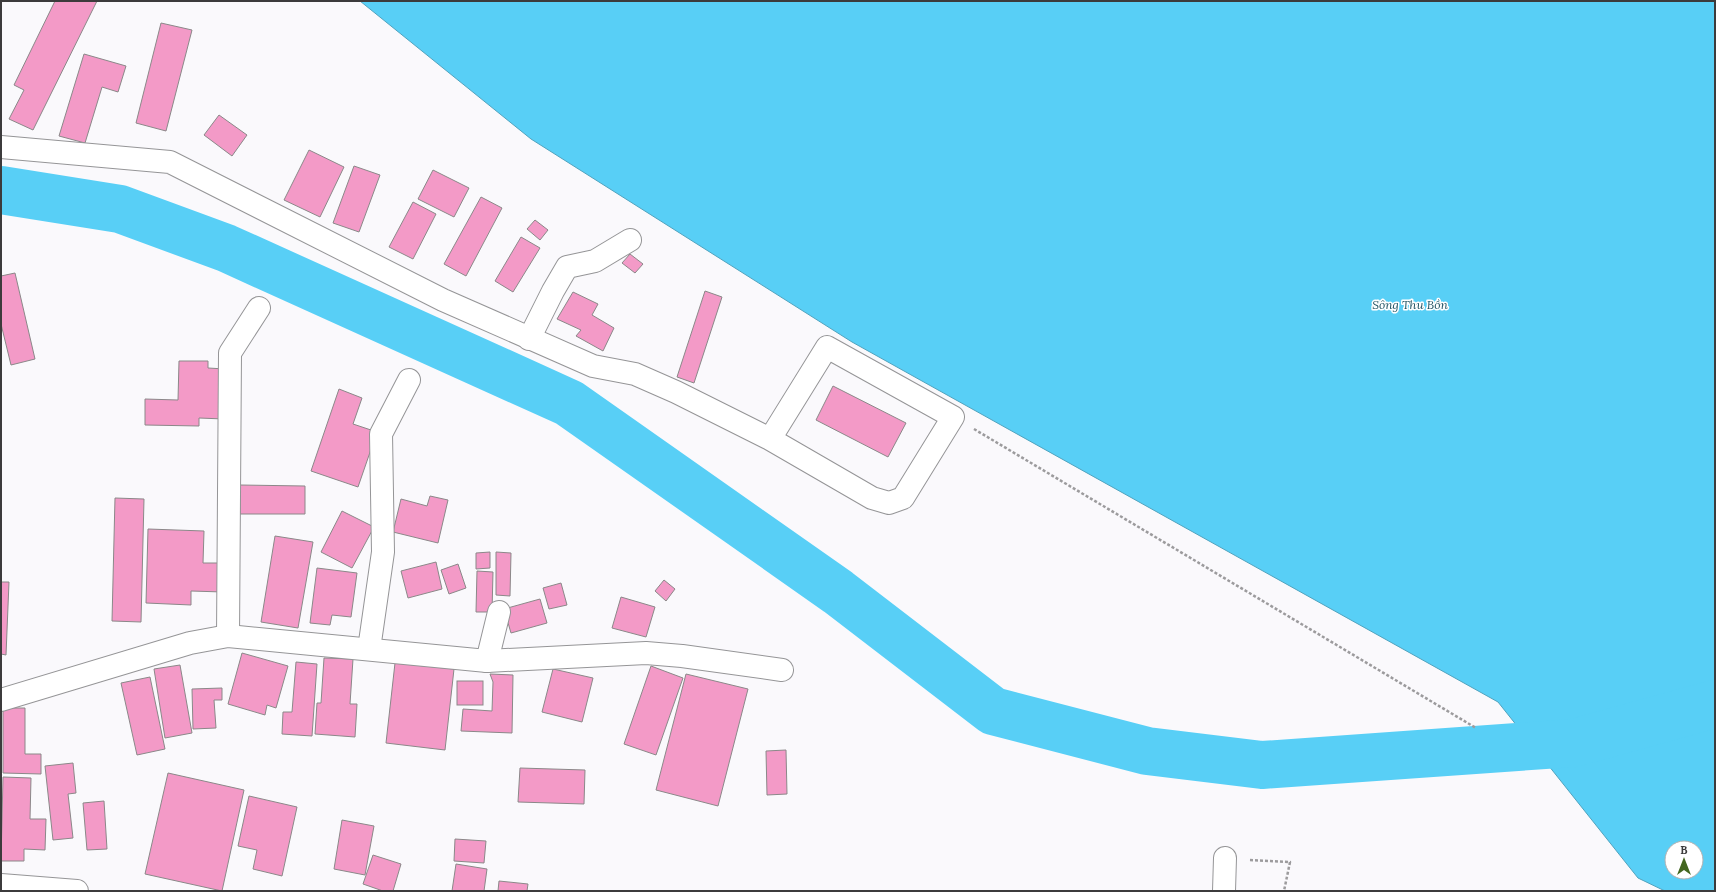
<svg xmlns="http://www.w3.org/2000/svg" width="1716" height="892" font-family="Lora,serif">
<rect width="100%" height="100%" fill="#faf9fc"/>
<path fill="#58cff6" stroke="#50a3be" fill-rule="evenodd" d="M 360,1 L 1715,1 L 1715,891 L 1665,891 L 1638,878 L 1498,702 L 852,342 L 531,139 ZM 1672,848 L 1696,848 L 1696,872 L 1672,872 Z"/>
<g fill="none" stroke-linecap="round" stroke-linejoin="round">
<polyline stroke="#58cff6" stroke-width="48" points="1,190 120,209 226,248 569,403 838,592 993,711 1147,751 1262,765 1574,743 1715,704"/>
</g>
<g fill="#f39ac7" stroke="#8b8889">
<polygon points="55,1 97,1 33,130 9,119 24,90 14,85"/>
<polygon points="161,23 192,30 166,131 136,123"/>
<polygon points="84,54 126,66 118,92 102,87 85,143 59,136"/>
<polygon points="219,115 247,135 232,156 204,135"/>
<polygon points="309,150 344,167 320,217 284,200"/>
<polygon points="354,166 380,175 359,232 333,223"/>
<polygon points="433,170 469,188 454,217 418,199"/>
<polygon points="481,197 502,208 466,276 444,264"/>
<polygon points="413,202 436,214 413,259 389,247"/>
<polygon points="535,220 548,230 540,240 527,229"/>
<polygon points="521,237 540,248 513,292 495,281"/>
<polygon points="630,254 643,264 635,273 622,263"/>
<polygon points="15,273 35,359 11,365 1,324 1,276"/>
<polygon points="705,291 722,297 694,383 677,377"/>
<polygon points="573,292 598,304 592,315 614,328 603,351 576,336 581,330 557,319"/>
<polygon points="179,361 208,361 208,368 225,369 224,419 199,418 199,426 145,425 145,399 178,400"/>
<polygon points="833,386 906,423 888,457 816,420"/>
<polygon points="339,389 362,398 353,424 377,432 358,487 311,471"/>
<polygon points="240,485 305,486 305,514 240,514"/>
<polygon points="430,496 448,500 438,543 393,532 401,499 427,506"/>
<polygon points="115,498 144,499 141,622 112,621"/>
<polygon points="342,511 374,527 352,568 321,552"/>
<polygon points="148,529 204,531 203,563 223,563 223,592 191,591 191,605 146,603"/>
<polygon points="275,536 313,542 298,628 261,622"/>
<polygon points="490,552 490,568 476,569 476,553"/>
<polygon points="496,552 511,553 510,596 496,595"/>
<polygon points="436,562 442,589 408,598 401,571"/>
<polygon points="458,564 466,588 449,594 441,570"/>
<polygon points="317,568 357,573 351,617 332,615 330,625 310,623"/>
<polygon points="477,571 493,572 492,612 476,612"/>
<polygon points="664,580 675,589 666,601 655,591"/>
<polygon points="1,582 9,582 6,655 1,654"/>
<polygon points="561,583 567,605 549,609 543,588"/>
<polygon points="621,597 655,607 646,637 612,628"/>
<polygon points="540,599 547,623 511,633 504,609"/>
<polygon points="242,653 288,666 276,708 267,705 265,715 228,704"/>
<polygon points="324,658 353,659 350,704 357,704 355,737 315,734 317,703 321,703"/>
<polygon points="296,662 317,664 312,736 282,734 283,712 292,712"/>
<polygon points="395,663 454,669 445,750 386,743"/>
<polygon points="180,665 192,733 165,738 154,669"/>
<polygon points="651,666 683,678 656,755 624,744"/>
<polygon points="553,669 593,678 582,722 542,712"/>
<polygon points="490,674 513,675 512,733 461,731 463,709 492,711 493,682"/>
<polygon points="686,674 748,689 718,806 656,790"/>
<polygon points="150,677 165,749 137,755 121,683"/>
<rect x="457" y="681" width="26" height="24"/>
<polygon points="222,688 222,700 214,700 216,728 193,729 192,689"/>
<polygon points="3,708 25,708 25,754 41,754 41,774 3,773"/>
<polygon points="786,750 787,794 767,795 766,751"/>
<polygon points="73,763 76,793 68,794 73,838 53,840 45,766"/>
<polygon points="520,768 585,770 584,804 518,802"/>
<polygon points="168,773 244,790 222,891 145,874"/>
<polygon points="3,777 31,778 30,819 46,819 45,850 24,849 24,861 1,861"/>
<polygon points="249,796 297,807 282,876 253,869 257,850 238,846"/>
<polygon points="104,801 107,849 87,850 83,803"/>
<polygon points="342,820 374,826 365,875 334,869"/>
<polygon points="455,839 486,841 484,863 454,861"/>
<polygon points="373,855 401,864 393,891 383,891 363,884"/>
<polygon points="456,864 487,869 484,891 452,891"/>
<polygon points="499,881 528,884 527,891 498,891"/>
</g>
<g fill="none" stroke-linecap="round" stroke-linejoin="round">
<g stroke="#959597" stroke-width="24">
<g id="minor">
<polyline points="1,147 170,162 443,300 593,366 635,374 676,392 770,439 872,498 889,503 903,498 953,417 827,347 770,439"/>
<polyline points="529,339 553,291 567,267 595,261 630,240"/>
<polyline points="228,636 230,353 259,308"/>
<polyline points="369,649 383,552 381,434 409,380"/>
<polyline points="487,661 499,612"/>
<polyline points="1,700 190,643 228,636 487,661 646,653 682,656 782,670"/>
<polyline points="1,885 77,891"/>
<polyline points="1224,891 1225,858"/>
</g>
</g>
<g stroke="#9c9b9d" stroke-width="2.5" stroke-dasharray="3 2" stroke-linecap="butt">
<polyline points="974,429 1476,728"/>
<polyline points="1250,860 1290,862 1284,891"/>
</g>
<use href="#minor" stroke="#fff" stroke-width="22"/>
</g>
<g text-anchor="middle" stroke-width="3" stroke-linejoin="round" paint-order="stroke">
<g font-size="12" font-style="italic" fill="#235565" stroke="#fff">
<text x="1410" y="309">Sông Thu Bồn</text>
</g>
</g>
<rect width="1716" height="892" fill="none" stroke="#3c3b3c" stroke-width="4"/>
<g transform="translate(1684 860)"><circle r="19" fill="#ffffff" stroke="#b1b1b1"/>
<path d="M0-3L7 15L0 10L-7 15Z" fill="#43661f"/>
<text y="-6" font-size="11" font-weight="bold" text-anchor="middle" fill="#3c3b3c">B</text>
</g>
</svg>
